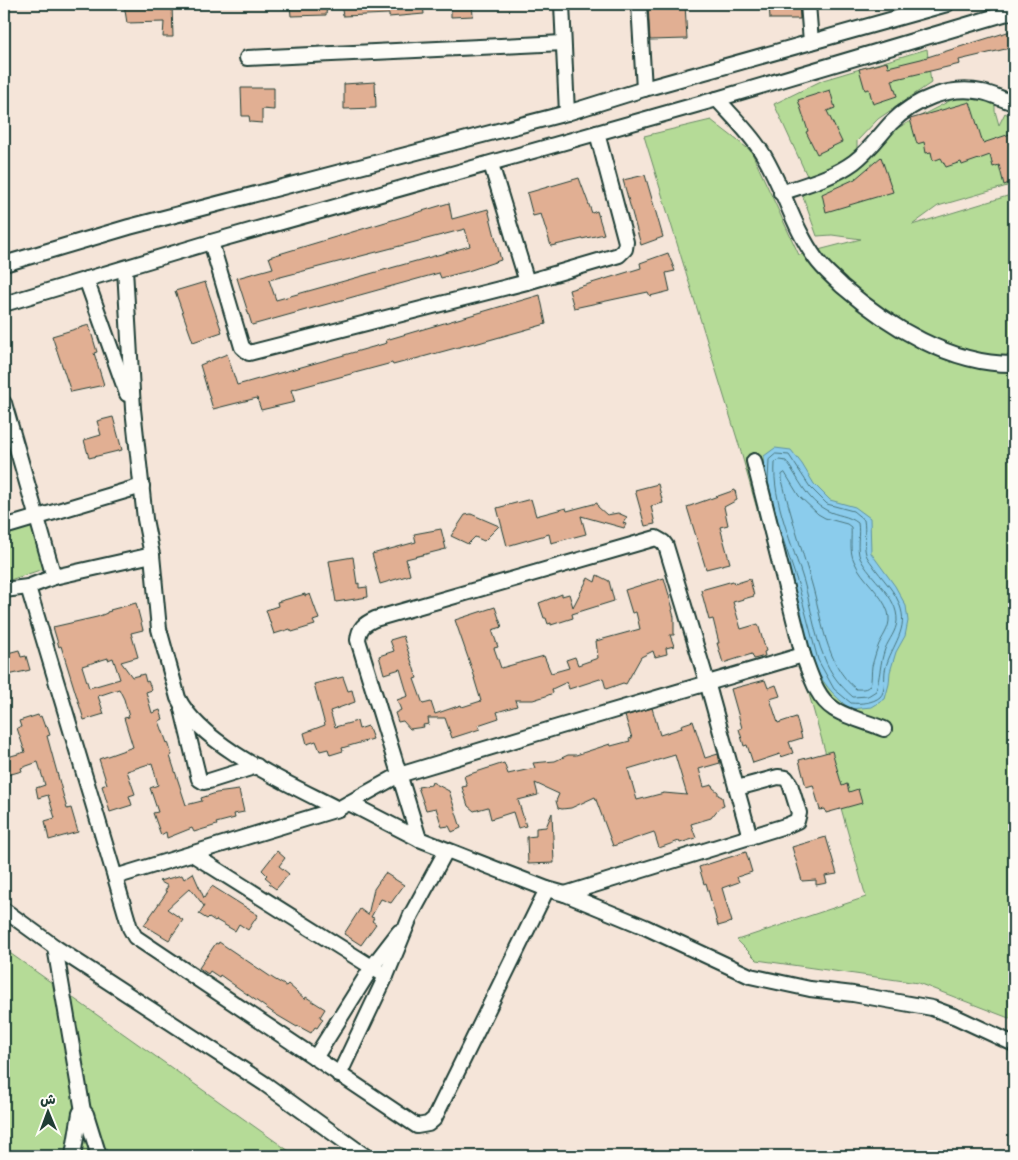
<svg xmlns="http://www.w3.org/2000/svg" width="1018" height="1160" font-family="Kalam,'Playpen Sans Arabic',sans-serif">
<rect width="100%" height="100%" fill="#f5e5d9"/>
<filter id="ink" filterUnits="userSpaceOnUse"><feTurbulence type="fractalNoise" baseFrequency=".02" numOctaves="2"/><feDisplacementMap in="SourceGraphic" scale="10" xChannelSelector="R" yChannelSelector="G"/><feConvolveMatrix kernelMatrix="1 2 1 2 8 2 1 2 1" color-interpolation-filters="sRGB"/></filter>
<g filter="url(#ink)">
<g fill="#b5db97" stroke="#6a8c66">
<polygon points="927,49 931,83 878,119 857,141 857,154 808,178 774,104 823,80"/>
<polygon points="957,97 995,102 995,111 999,125 1005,113 1014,118 1014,184 938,206 912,225 1014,194 1014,1020 918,983 757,960 737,940 866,897 739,445 644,136 711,120 751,151 799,255 861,239 832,235 817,236 802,194 835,180 886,134"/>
<polygon points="32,526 43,569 4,582 4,535"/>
<polygon points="4,949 296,1156 4,1156"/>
</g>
<path fill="#8bccec" stroke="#6093a2" d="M 775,448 L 791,450 L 802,464 L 814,484 L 830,500 L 855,507 L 870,518 L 871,553 L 895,586 L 906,606 L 908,621 L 905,636 L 896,652 L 890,672 L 889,684 L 885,699 L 872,707 L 850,709 C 833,695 821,682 813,661 C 804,638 800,611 793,587 C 781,546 762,500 764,456 Z"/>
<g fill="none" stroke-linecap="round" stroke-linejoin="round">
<g stroke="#4a767e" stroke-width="1">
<path d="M 776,454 L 789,455 L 810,487 L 827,504 L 853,511 L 864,520 C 866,531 863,544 866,554 C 867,558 870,561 872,564 C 881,578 897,592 901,609 C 908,632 889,649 885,671 C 884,678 886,691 880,697 C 873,703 860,704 851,703 L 834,689 L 818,660 L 798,584 L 779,527 L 768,482 L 769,460 Z"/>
<path d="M 779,460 L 786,461 C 798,477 807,501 826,510 C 837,516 848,515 858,523 C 860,534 856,548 860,558 C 870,579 898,596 897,621 C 896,632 889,639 885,649 C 880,663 880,677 876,691 L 868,696 L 853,697 C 840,686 830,673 824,657 C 814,633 811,607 804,582 C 793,545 772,502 775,463 Z"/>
<path d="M 785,473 L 799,496 L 818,514 L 825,518 L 847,524 L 851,527 C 852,538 849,551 854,561 C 862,580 882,593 888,612 C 892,625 884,634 879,644 C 876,651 874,659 872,666 C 871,672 872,680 870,685 C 867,690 861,689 856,689 C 825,664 822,617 811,581 C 801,547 790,514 782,480 L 782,475 Z"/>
</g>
</g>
<g fill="#e1af93" stroke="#1f3d34" fill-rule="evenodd">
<polygon points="124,4 172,4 173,37 163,37 164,22 127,23"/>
<polygon points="293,4 327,4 326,15 291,16 290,5"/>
<polygon points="341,4 423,4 424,14 389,17 389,14 343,16"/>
<polygon points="451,4 472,4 473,16 451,17"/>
<polygon points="648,4 685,4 687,39 650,40"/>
<polygon points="769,4 799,4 800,19 770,19"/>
<polygon points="1014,30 1014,47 959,60 960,64 892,80 897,96 873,104 869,89 865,90 859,69 887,62 888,67 921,59"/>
<polygon points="375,82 376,108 344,109 344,84"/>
<polygon points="241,88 274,88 274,110 262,109 262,123 250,122 249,116 242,116"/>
<polygon points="830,90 835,108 827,111 842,142 817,154 806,132 808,131 798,100"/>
<polygon points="970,102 983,143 1013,133 1014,138 1014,181 1004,185 999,165 993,167 990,155 962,165 961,162 946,167 941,158 933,161 931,152 926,153 924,142 917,144 910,119"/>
<polygon points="881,157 893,192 826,212 822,194 855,179"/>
<polygon points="645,175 663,237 641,245 623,180"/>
<polygon points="579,178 592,213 597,211 604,234 551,246 541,214 533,216 527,193"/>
<path d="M 449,203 L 452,219 L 488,209 L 501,260 L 468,271 L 441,278 L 439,273 L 252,325 L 237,278 L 273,268 L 269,257 ZM 465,229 L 470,246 L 276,300 L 269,280 Z"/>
<polygon points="668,253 675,271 666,273 670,291 650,296 648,292 574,308 569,290 641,268 640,263"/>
<polygon points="205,282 222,332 193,342 175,291"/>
<polygon points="540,295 546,324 475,344 474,343 393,365 392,363 291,390 295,402 261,410 257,398 213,409 200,365 227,354 237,385 387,343 386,340"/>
<polygon points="89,325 97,352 94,353 104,385 71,392 52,336"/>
<polygon points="113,417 122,450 89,458 84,440 101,435 97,421"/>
<polygon points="658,484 663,503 651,506 655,524 645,526 635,490"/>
<polygon points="735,490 737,500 724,507 728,525 720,527 730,563 706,569 687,507"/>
<polygon points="531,499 536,516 566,508 567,511 597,503 598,507 607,515 618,513 627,517 623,523 626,524 624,528 581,516 586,534 551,543 549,534 507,546 497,508"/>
<polygon points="471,514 499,526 484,541 475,537 468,544 451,536 465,515"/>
<polygon points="441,529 446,549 406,559 410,575 380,584 372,554 416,542 414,534"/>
<polygon points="353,557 357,584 359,583 359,588 367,587 368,597 336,602 329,561"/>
<polygon points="597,575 609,581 614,601 572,614 573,618 551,625 551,623 548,624 546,618 544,618 539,603 562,594 562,596 569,594 573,607 588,578 595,582"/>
<polygon points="664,578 673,609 672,610 674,617 674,635 670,635 674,646 666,648 667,654 655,657 653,651 641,657 626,684 623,683 606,689 603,678 569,689 567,682 552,689 553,693 546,696 533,700 515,700 517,706 497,712 499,718 478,725 480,729 452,738 445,718 428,718 429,724 423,725 424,727 410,729 403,721 398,722 395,713 401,710 397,700 408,696 400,669 384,674 379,656 394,651 390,640 403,636 417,678 414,679 423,704 431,702 435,714 461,705 462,707 481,701 474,678 475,678 455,620 495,607 502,627 492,630 498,647 494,648 501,668 544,656 551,673 569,668 566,660 575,657 578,665 598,658 596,641 640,629 636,612 632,613 625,590"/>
<polygon points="750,579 754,596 733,602 741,629 758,624 766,651 764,652 765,656 754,659 752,654 723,663 717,643 719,643 713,619 709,620 701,590 733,581 734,584"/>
<polygon points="305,594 305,596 310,594 319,619 313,621 315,625 292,632 290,629 274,634 266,610 278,606 277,602"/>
<path d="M 136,603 L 143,630 L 131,633 L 138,657 L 121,662 L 132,677 L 144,674 L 146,682 L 148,681 L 152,690 L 146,692 L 152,713 L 160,710 L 163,719 L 159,721 L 167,743 L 168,742 L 172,755 L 170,756 L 186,805 L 202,801 L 201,798 L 216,793 L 239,790 L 244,812 L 234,814 L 235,818 L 216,823 L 217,825 L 194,832 L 192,828 L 167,838 L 166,832 L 161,835 L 153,813 L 158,812 L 150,788 L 158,785 L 152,763 L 127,771 L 135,794 L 129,796 L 132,805 L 110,812 L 102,786 L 107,784 L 99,759 L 133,747 L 124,718 L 129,717 L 124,699 L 119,689 L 98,696 L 104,714 L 84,720 L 61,646 L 59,647 L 53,627 L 97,617 L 107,613 L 107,612 L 111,611 L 110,610 ZM 108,658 L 108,660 L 113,658 L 120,679 L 89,688 L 82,666 Z"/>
<polygon points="19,650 21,657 26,656 30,670 4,676 4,654"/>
<polygon points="343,677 348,691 352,690 355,702 330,711 335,727 357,721 359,729 368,726 373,739 342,748 343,751 330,755 328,749 320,751 316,741 307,744 304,733 325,725 314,684"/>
<polygon points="765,680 768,688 776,685 780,696 770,699 778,723 796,717 802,738 789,742 793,753 781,757 780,754 753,763 747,745 744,746 739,729 742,728 731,689"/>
<path d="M 652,708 L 660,735 L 682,728 L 681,725 L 693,721 L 705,758 L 718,754 L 720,763 L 699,769 L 704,787 L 712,785 L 713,788 L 718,792 L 718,795 L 722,797 L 724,806 L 719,808 L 711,818 L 691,824 L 696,838 L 680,843 L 679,841 L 659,848 L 654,832 L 613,846 L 595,797 L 571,808 L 562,809 L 558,808 L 556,801 L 559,794 L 535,783 L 538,795 L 518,800 L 526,826 L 518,828 L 513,812 L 491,819 L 488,807 L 474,811 L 468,806 L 462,787 L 467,786 L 464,776 L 504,763 L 508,774 L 535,768 L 533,763 L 555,761 L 568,755 L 576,755 L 610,744 L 611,746 L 630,741 L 629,739 L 632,738 L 625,716 ZM 675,755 L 687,795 L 664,793 L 637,800 L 628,769 Z"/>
<polygon points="38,715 39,717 41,716 45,727 47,726 50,735 47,736 67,809 71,808 78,832 49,840 45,821 55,818 48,795 38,798 36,788 45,785 38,762 21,768 22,771 4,776 4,758 25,752 17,728 21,727 19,721"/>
<polygon points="832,751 842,786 847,784 849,792 858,789 862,803 826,813 825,809 820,810 813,785 806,787 799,760"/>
<polygon points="432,782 449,791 461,828 452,832 449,826 442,827 436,808 426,810 418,787 431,785"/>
<polygon points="552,813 554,863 528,864 527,837 536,836 536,828 546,827"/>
<polygon points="826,837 837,874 825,876 827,883 816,885 816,880 802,881 792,847"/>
<polygon points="277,851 285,858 279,866 289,874 276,889 269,884 271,882 265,877 267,875 262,870"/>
<polygon points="746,852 752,872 737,877 739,882 722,888 732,922 718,926 706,883 704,884 699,867"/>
<polygon points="193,873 204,898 212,886 258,915 248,930 239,924 235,931 216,920 215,921 209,917 207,919 199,914 204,906 190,888 167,909 183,920 169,940 144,925 167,892 165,891 168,886 159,881 182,875 184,879"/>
<polygon points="385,873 404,885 391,903 381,899 371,917 374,918 372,921 376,924 361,945 344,934 360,909 368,915 374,889"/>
<polygon points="219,942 274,979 286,986 288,984 305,999 306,997 325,1009 320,1017 323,1019 317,1028 315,1027 311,1033 298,1026 297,1027 275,1014 220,975 219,977 210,971 208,974 199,968 216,943 218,944"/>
</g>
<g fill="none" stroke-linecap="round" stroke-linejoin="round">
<g stroke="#1f3d34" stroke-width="18">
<g id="minor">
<polyline points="562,4 567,113"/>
<polyline points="639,4 644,89"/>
<polyline points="808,4 811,42"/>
<polyline points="247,58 563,43"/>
<path d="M 717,99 C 732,116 749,132 761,151 C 783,185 792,226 816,259 C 823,269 833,277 842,286 C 888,326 951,365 1014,364"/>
<polyline points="491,164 527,282"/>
<path d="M 781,193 C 807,184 832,178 854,162 C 869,151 879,136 891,123 C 914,100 949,85 982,92 C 993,94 1003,100 1014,103"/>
<polyline points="211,242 242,347 249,353 527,282 619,255 625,249 626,242 597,133"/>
<polyline points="4,264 129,227 567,113 644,89 947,4"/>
<path d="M 125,269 L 133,409 L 145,519 L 152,555 L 159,629 L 178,698 C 201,746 292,785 338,809"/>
<polyline points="86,279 127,394"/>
<polyline points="4,304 211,242 717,99 1014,11"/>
<polyline points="4,403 54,577 28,587 4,590"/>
<path d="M 754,461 L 803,655 C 810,673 816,698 834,709 C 846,717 870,723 884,729"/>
<polyline points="4,527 142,486"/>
<polyline points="54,577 152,555"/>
<polyline points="28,587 115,877 130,928 135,937 417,1126 428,1124 434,1119 547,889"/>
<polyline points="182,709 199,779 204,782 209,781 257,766"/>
<polyline points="349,803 419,839 547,889 565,894 645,927 750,976 810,989 853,994 932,1008 956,1017 1014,1044"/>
<path d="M 419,839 L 358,640 C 359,628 364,624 375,619 L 656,538 L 663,542 L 666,546 L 707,682 L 750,837"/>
<polyline points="192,854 386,976"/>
<polyline points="115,877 338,809 399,775 558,727 803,655"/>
<polyline points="565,894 788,825 797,821 799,813 790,784 786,778 778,777 737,788"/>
<polyline points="4,910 55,947 265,1084 365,1156"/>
<polyline points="55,947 83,1111"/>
<polyline points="315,1058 372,967 399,932"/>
<polyline points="339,1075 386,976 411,915 446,851"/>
<polyline points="73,1156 80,1113 83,1111 86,1114 99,1156"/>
</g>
</g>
<use href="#minor" stroke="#fdfcf7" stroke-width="14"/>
</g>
</g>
<rect width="1018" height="1160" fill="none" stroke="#fdfcf7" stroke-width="20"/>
<rect x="10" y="10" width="998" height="1140" fill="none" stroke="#1f3d34" stroke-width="2" filter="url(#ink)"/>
<g transform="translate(48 1112) rotate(359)" stroke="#fdfcf7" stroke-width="4" paint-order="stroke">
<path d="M0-4L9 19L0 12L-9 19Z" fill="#1f3d34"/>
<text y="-8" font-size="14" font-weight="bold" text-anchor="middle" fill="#1f3d34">ش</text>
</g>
</svg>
